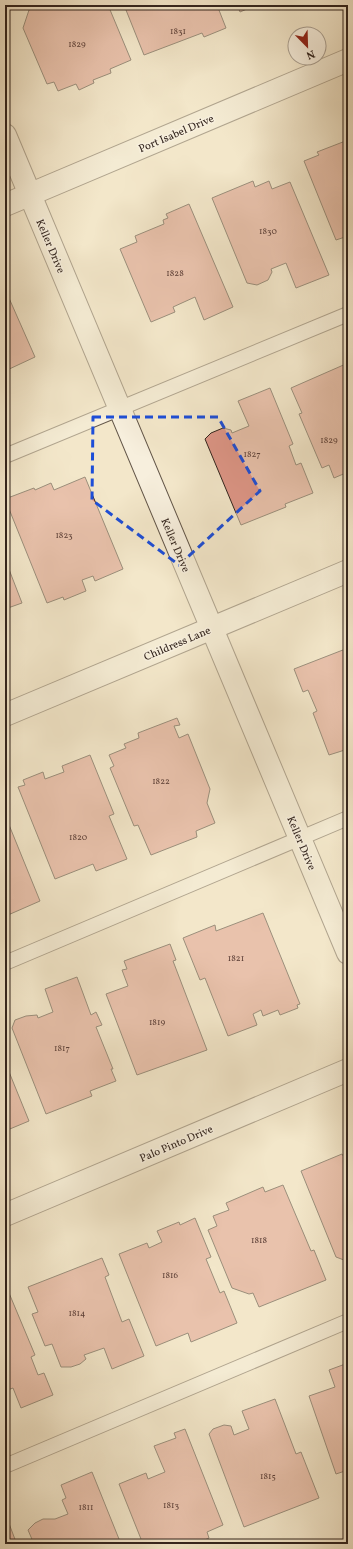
<svg xmlns="http://www.w3.org/2000/svg" width="353" height="1549" font-family="Vollkorn,serif">
<rect width="100%" height="100%" fill="#f3e7ca"/>
<filter id="stains"><feTurbulence type="fractalNoise" baseFrequency=".005" numOctaves="4"/><feColorMatrix values="0 0 0 0 .2 0 0 0 0 .09 0 0 0 0 .02 0 0 0 .5 -.17"/></filter>
<radialGradient id="worn" r=".72"><stop offset=".6" stop-color="#630" stop-opacity="0"/><stop offset="1" stop-color="#630" stop-opacity=".3"/></radialGradient>
<g fill="#de9687" stroke="#32241d">
<polygon points="32,5 108,5 131,60 110,69 111,73 93,80 94,83 79,90 76,84 58,91 54,82 47,84 23,28 29,10 34,8"/>
<polygon points="124,5 202,5 203,7 207,5 217,5 226,28 204,37 202,33 144,55"/>
<polygon points="237,5 256,5 240,12"/>
<polygon points="348,140 348,236 336,240 304,161 319,155 317,152"/>
<polygon points="253,181 255,187 269,181 272,189 290,182 329,275 296,288 286,263 271,269 272,272 268,280 257,285 247,283 212,198"/>
<polygon points="189,204 233,307 204,320 195,297 173,307 175,312 151,322 120,249 137,242 135,236 164,224 163,220 168,218 166,214"/>
<polygon points="5,289 35,357 5,371"/>
<polygon points="348,363 348,472 334,478 329,465 322,468 299,414 302,413 291,388"/>
<polygon points="270,388 293,444 289,446 296,465 301,463 313,493 285,504 286,507 241,525 205,439 211,433 223,428 231,430 232,433 249,426 238,401"/>
<polygon points="85,477 123,569 95,581 93,576 82,580 86,591 64,600 63,597 47,603 5,499 34,488 35,490 51,483 54,490"/>
<polygon points="5,559 22,603 5,609"/>
<polygon points="348,648 348,749 329,755 313,713 317,711 308,690 303,692 294,669"/>
<polygon points="177,718 180,725 174,726 179,738 188,734 210,789 207,803 215,823 196,831 197,837 151,855 138,825 134,826 110,768 114,766 109,755 126,748 124,744 139,738 138,733"/>
<polygon points="90,755 114,814 109,816 127,859 96,871 93,864 55,879 18,787 25,785 23,780 43,772 45,779 64,772 62,766"/>
<polygon points="5,815 40,901 8,915 5,908"/>
<polygon points="263,913 300,1004 297,1005 298,1008 280,1015 278,1010 263,1016 261,1010 253,1014 257,1025 228,1036 205,978 200,980 183,938 215,925 216,931"/>
<polygon points="170,944 176,960 173,961 207,1050 137,1075 106,994 128,986 122,970 127,969 124,961"/>
<polygon points="77,977 91,1015 96,1012 102,1025 96,1027 113,1069 111,1069 116,1081 90,1091 92,1096 46,1114 12,1028 15,1020 26,1016 37,1015 38,1018 53,1012 45,989"/>
<polygon points="5,1062 29,1121 5,1131"/>
<polygon points="342,1154 345,1159 348,1157 348,1258 344,1260 336,1257 301,1171"/>
<polygon points="283,1185 311,1251 314,1250 326,1280 259,1307 253,1293 249,1294 232,1288 208,1230 217,1226 213,1216 229,1210 226,1203 263,1187 265,1192"/>
<polygon points="195,1218 211,1257 206,1259 220,1293 224,1291 237,1323 191,1342 188,1333 156,1346 119,1254 147,1243 149,1248 162,1242 157,1231 179,1222 180,1225"/>
<polygon points="102,1258 109,1275 105,1277 122,1322 129,1319 144,1356 112,1369 104,1348 84,1355 86,1359 80,1364 71,1367 61,1367 52,1344 45,1346 32,1314 38,1312 28,1287"/>
<polygon points="9,1293 35,1355 31,1357 38,1375 44,1373 53,1395 21,1408 13,1388 5,1391 5,1294"/>
<polygon points="348,1363 348,1470 336,1474 309,1396 335,1387 329,1370"/>
<polygon points="275,1399 296,1454 301,1452 319,1498 244,1527 209,1434 213,1429 224,1425 231,1426 234,1435 249,1429 242,1411"/>
<polygon points="185,1429 223,1525 207,1532 209,1538 196,1544 143,1544 119,1484 146,1473 148,1479 165,1472 154,1446 176,1438 174,1433"/>
<polygon points="92,1472 121,1544 34,1544 28,1530 35,1523 43,1519 55,1519 68,1514 62,1500 66,1498 61,1485"/>
<polygon points="5,1513 16,1542 11,1544 5,1544"/>
</g>
<g fill="none" stroke-linecap="round" stroke-linejoin="round">
<g stroke="#625548" stroke-width="16">
<g id="service">
<polyline points="5,456 348,314"/>
<polyline points="5,963 348,818"/>
<polyline points="5,1466 348,1321"/>
</g>
</g>
<g stroke="#625548" stroke-width="24">
<g id="minor">
<polyline points="5,135 348,953"/>
<polyline points="5,205 348,60"/>
<polyline points="5,715 348,571"/>
<polyline points="5,1215 348,1070"/>
</g>
</g>
<use href="#service" stroke="#f7efdd" stroke-width="14"/>
<use href="#minor" stroke="#f7efdd" stroke-width="22"/>
</g>
<path d="M0 0H353V1549H0ZM 93,417 L 218,417 L 260,491 L 179,565 L 92,500 Z" fill="#f3e7ca" fill-opacity=".55" fill-rule="evenodd"/>
<path fill="none" stroke="#1d4ed8" stroke-width="3" stroke-dasharray="8 5" stroke-linejoin="round" d="M 93,417 L 218,417 L 260,491 L 179,565 L 92,500 Z"/>
<g text-anchor="middle" stroke-width="3" stroke-linejoin="round" paint-order="stroke">
<g font-size="9" fill="#5d4038">
<text x="178" y="34">1831</text>
<text x="77" y="47">1829</text>
<text x="268" y="234">1830</text>
<text x="175" y="276">1828</text>
<text x="329" y="443">1829</text>
<text x="252" y="457">1827</text>
<text x="64" y="538">1823</text>
<text x="161" y="784">1822</text>
<text x="78" y="840">1820</text>
<text x="236" y="961">1821</text>
<text x="157" y="1025">1819</text>
<text x="62" y="1051">1817</text>
<text x="259" y="1243">1818</text>
<text x="170" y="1278">1816</text>
<text x="77" y="1316">1814</text>
<text x="268" y="1479">1815</text>
<text x="171" y="1508">1813</text>
<text x="86" y="1510">1811</text>
</g>
<g font-size="11" fill="#32241d" stroke="#f7efdd">
<text transform="translate(176 133) rotate(-23)" y="4">Port Isabel Drive</text>
<text transform="translate(51 246) rotate(67)" y="4">Keller Drive</text>
<text transform="translate(176 545) rotate(67)" y="4">Keller Drive</text>
<text transform="translate(177 643) rotate(-23)" y="4">Childress Lane</text>
<text transform="translate(302 843) rotate(67)" y="4">Keller Drive</text>
<text transform="translate(176 1143) rotate(-23)" y="4">Palo Pinto Drive</text>
</g>
</g>
<rect width="353" height="1549" fill="none" stroke="#f3e7ca" stroke-width="20"/>
<rect x="6" y="6" width="341" height="1537" fill="none" stroke="#32241d" stroke-width="2"/>
<rect x="10" y="10" width="333" height="1529" fill="none" stroke="#32241d"/>
<g transform="translate(307 46) rotate(157)"><circle r="19" fill="#f7efdd" stroke="#a89e90"/>
<path d="M0-3L7 15L0 10L-7 15Z" fill="#8f2418"/>
<text y="-6" font-size="11" font-weight="bold" text-anchor="middle" fill="#32241d">N</text>
</g>
<rect width="100%" height="100%" filter="url(#stains)"/>
<rect width="100%" height="100%" fill="url(#worn)"/>
</svg>
